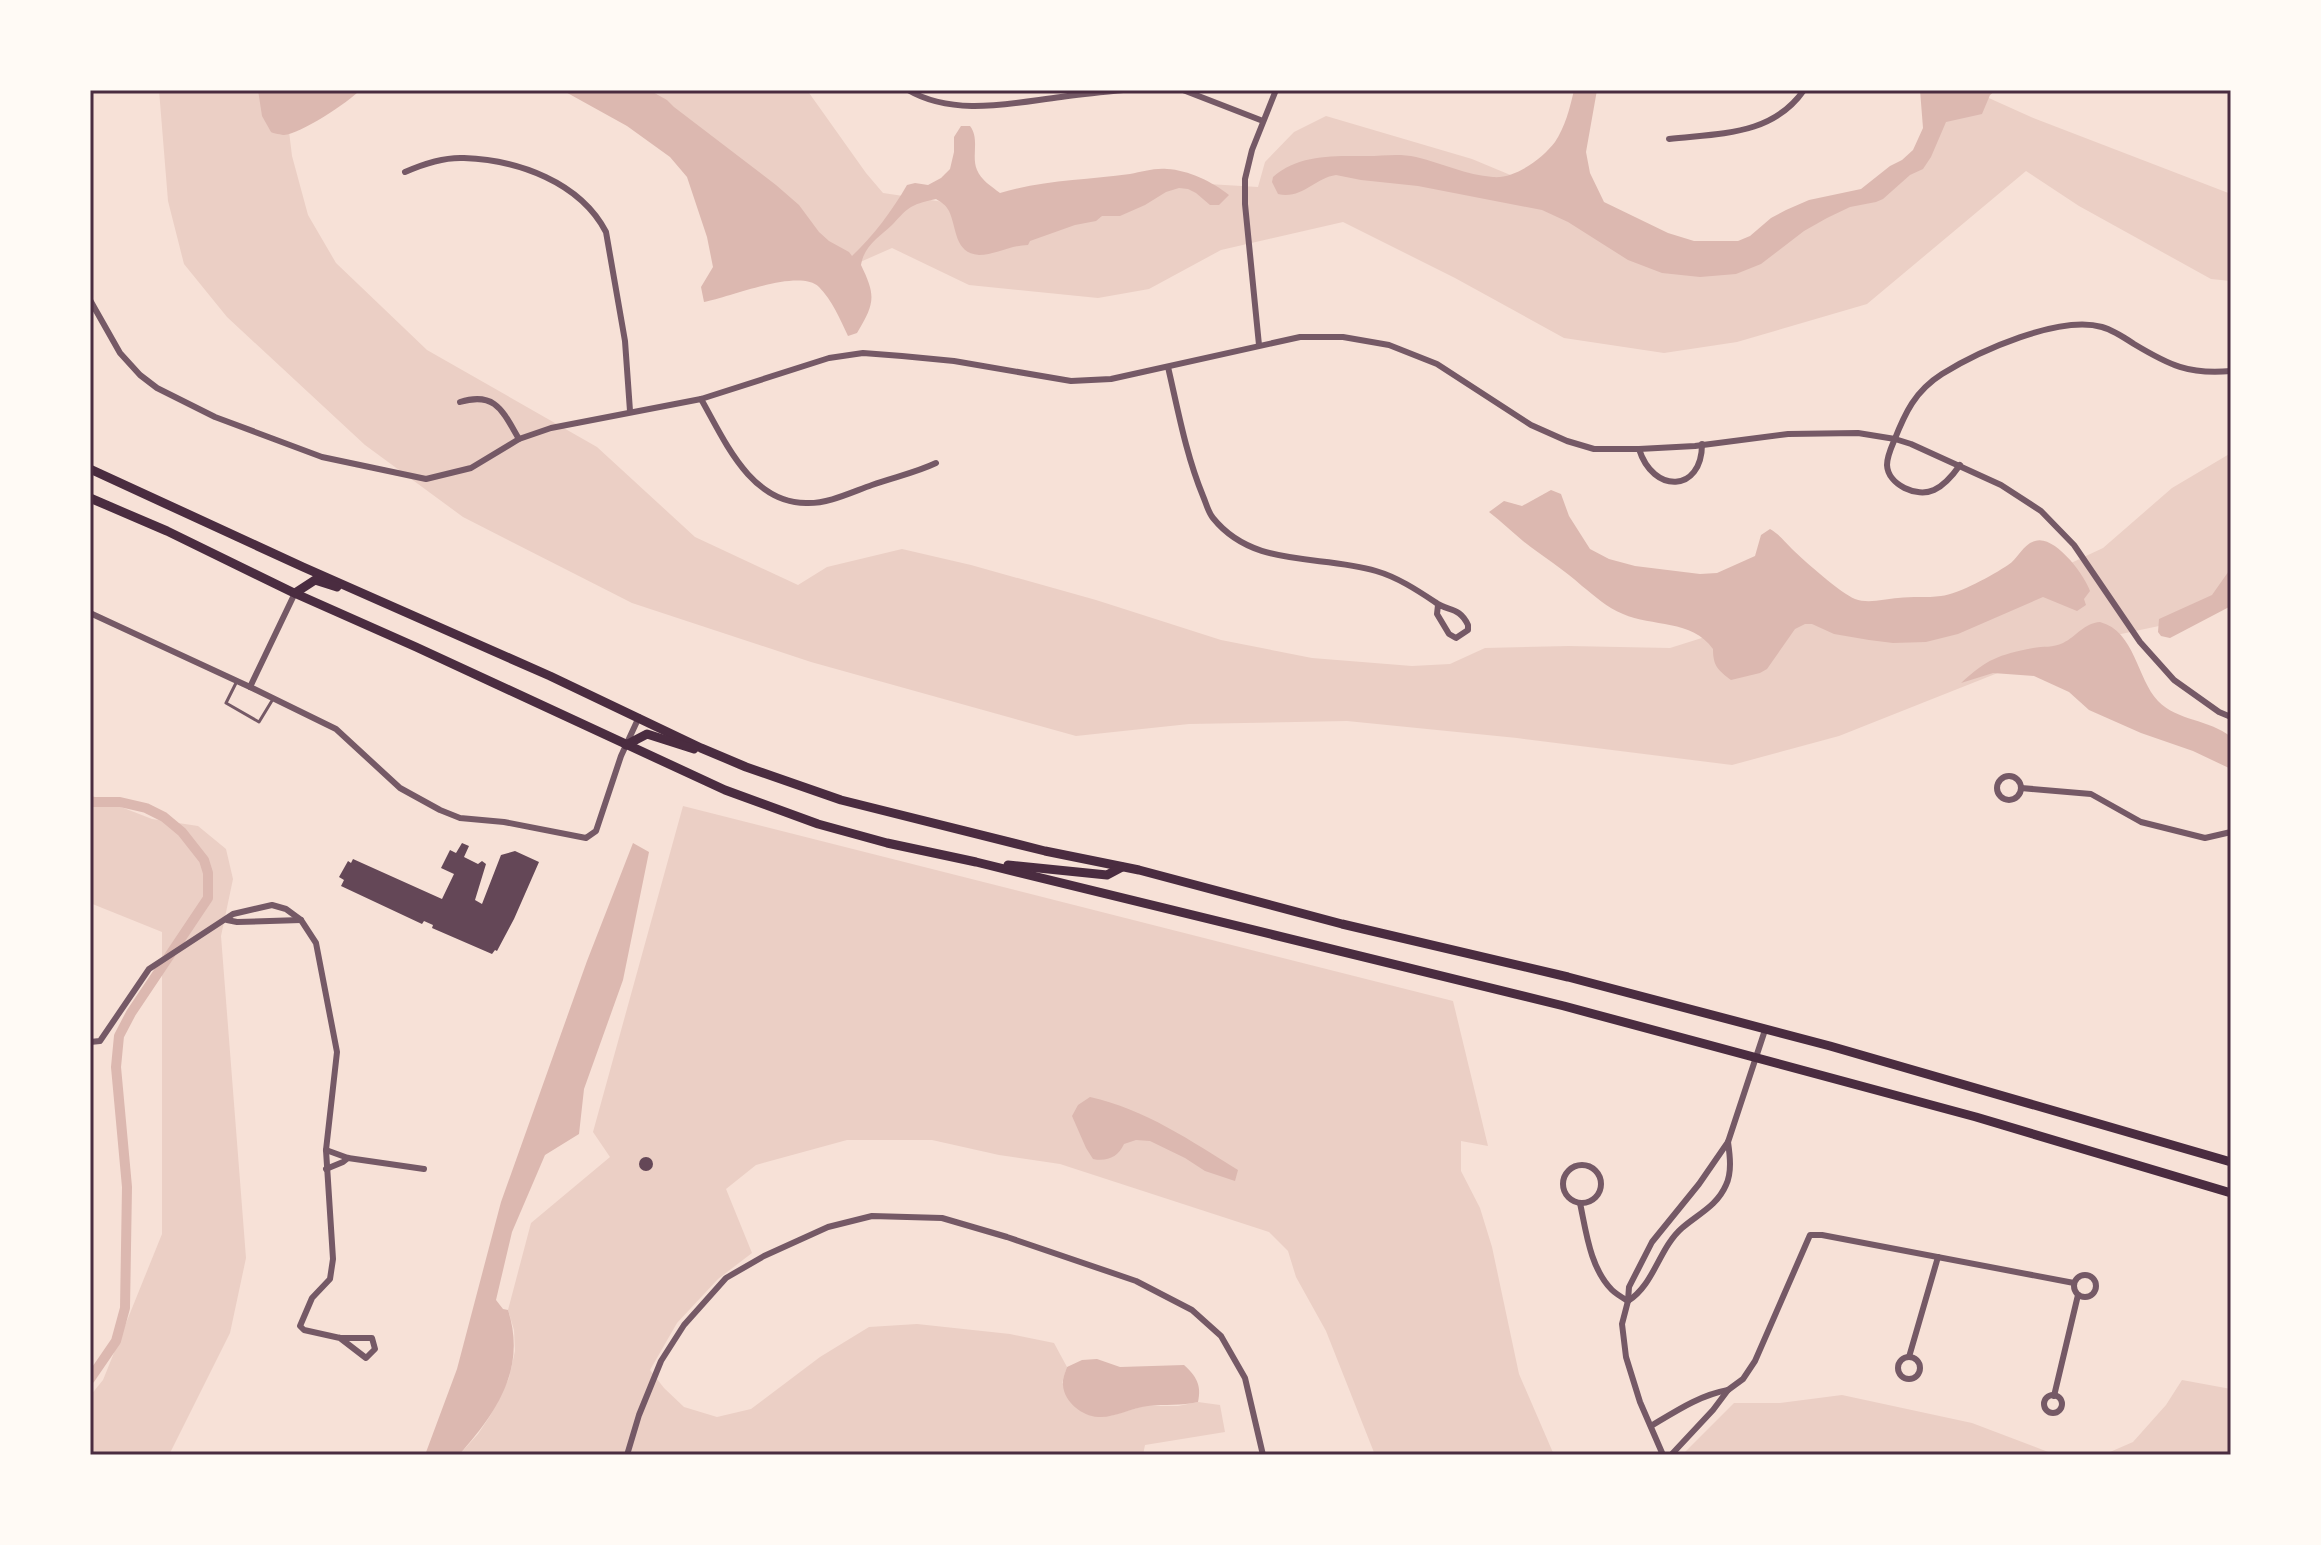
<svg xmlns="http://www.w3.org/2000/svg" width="2321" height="1545" font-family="'DM Sans',sans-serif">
<rect width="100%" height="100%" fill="#f7e1d7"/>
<g fill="#ebcfc5">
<polygon points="159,90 284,90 292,156 308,215 336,263 427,350 597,447 695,537 798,585 827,567 902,549 971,565 1096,600 1221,640 1312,658 1412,666 1450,664 1485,648 1569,646 1670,648 1740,626 1852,619 2009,592 2103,548 2172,488 2231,453 2231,598 2178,622 2102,638 2028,661 1839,736 1732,765 1517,738 1347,721 1189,724 1076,736 811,662 632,603 463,517 365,445 227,317 184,264 168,201"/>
<polygon points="602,90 807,90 866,173 883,193 971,206 1158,181 1258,187 1265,162 1294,132 1326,116 1472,159 1582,205 1728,258 1901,172 1971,90 2031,117 2231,194 2231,281 2211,279 2079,206 2026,171 1867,304 1737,342 1664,353 1564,338 1455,278 1343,222 1221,250 1149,289 1098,298 969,285 892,248 842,270"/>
<polygon points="90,795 152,819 198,826 226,849 233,879 221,936 246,1258 230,1333 169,1455 90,1455 90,1396 103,1380 162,1234 162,932 90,903"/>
<polygon points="683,806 1453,1001 1488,1146 1461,1141 1461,1171 1480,1208 1492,1247 1519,1374 1554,1455 1375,1455 1326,1331 1296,1277 1288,1251 1269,1232 1060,1164 999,1155 932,1140 847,1140 756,1165 726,1189 752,1253 718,1279 677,1323 650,1370 664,1388 684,1407 717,1417 751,1409 820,1357 869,1327 917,1324 1010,1334 1054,1343 1067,1367 1062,1383 1110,1416 1144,1406 1178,1406 1198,1402 1220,1405 1225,1432 1145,1445 1143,1455 459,1455 478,1434 490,1416 509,1378 515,1351 514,1330 508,1310 531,1223 610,1157 593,1132"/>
<polygon points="2182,1380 2231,1389 2231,1455 2103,1455 2133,1442 2166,1405"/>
<polygon points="1842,1395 1972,1423 2056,1455 1682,1455 1734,1403 1780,1403"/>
</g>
<g fill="#dcb8b0">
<path d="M 258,90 L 360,90 C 349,102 300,134 284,135 C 283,135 272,133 271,132 L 262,116 Z"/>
<path d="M 562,90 L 649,90 L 667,100 L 674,107 L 776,185 L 799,205 L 819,232 L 829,241 L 849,252 L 852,256 C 874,235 892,211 907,185 L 915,183 L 928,185 L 941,178 L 950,169 L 954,152 L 954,137 L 961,126 L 970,126 C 980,139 971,156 977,170 C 981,180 991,186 1000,193 C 1042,180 1086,180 1130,174 C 1142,172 1153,168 1167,169 C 1188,170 1213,182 1229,195 L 1219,205 L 1210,205 L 1196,193 L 1188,189 L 1179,188 L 1166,192 L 1145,205 L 1120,216 L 1102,216 L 1096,221 L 1075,225 L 1030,241 L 1028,245 C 1011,245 995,255 979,255 C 954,253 957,228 949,211 C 946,205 941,202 936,199 C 927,201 918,203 911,207 C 903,212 898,219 892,225 C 879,237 864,246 861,265 C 876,296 875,303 857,333 L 848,336 C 840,319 832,300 819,287 C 799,268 730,297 704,302 L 701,287 L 713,267 L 707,237 L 687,177 L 670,157 L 627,126 Z"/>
<path d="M 1574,90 L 1597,90 L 1586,152 L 1590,173 L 1604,202 L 1668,233 L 1694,241 L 1738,241 L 1750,236 L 1771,218 L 1786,210 L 1809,200 L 1861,189 L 1890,166 L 1902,160 L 1913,150 L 1923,128 L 1920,90 L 1996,90 L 1990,95 L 1982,114 L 1946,122 L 1931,157 L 1923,169 L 1910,175 L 1883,199 L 1876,202 L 1850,207 L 1827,218 L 1804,231 L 1761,264 L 1736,274 L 1700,277 L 1662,273 L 1628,260 L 1568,222 L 1542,210 L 1418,186 L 1361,180 L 1336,175 C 1315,178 1301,200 1278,194 L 1272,182 L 1273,177 C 1299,154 1334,156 1367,156 C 1383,156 1399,153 1416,157 C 1442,163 1466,175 1493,177 C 1515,179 1542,159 1555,142 C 1565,127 1570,108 1574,90 Z"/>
<path d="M 1551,490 L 1561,494 L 1569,516 L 1590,549 L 1609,559 L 1635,566 L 1700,574 L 1717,573 L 1755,556 L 1761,535 L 1770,529 C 1780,535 1784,541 1792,549 C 1803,560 1842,594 1855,599 C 1868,604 1885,599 1898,598 C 1912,596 1927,598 1941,596 C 1959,594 1993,575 2008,565 C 2018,559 2023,544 2035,541 C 2054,534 2085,575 2090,591 L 2084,599 L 2086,605 L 2077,611 L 2043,597 L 1958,634 L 1926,642 L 1893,643 L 1869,640 L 1834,634 L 1812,624 L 1805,624 L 1795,629 L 1767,669 L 1760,673 L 1731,680 C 1718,670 1713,666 1713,649 C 1692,619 1652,627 1623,614 C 1606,607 1596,597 1582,586 C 1563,569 1542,556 1523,541 C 1511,531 1501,521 1489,512 L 1504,501 L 1522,506 Z"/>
<polygon points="2231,568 2231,606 2170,638 2161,636 2158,632 2159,619 2212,595"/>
<path d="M 2100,622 C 2135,631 2137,679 2158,701 C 2177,721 2209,719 2231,737 L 2231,769 L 2193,751 L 2141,733 L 2089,710 L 2069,692 L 2034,676 L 1993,673 L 1961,683 C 1987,659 1998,655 2033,648 C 2043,646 2053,648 2063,643 C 2077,636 2084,623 2100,622 Z"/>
<path d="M 633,843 L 649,852 L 623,980 L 584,1089 L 579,1134 L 545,1155 L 512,1232 L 496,1300 L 503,1309 L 508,1310 C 527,1369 496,1413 459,1455 L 425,1455 L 457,1369 L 501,1202 L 587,961 Z"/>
<path d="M 1090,1097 C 1145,1109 1191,1141 1238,1170 L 1235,1181 L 1205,1171 L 1185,1158 L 1150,1141 L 1136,1140 L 1124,1144 C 1118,1157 1107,1162 1093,1159 L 1086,1148 L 1072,1116 L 1078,1105 Z"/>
<path d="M 1097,1359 L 1120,1367 L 1184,1365 C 1196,1376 1202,1385 1198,1402 C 1181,1406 1165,1404 1148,1406 C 1131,1408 1115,1418 1098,1417 C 1082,1416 1064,1402 1063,1385 C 1062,1380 1065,1373 1067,1367 L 1082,1360 Z"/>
</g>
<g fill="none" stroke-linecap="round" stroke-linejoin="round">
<polyline stroke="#dcb8b0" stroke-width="10" points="90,802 120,802 146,808 164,817 182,832 204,860 208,873 208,898 131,1013 119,1036 116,1067 127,1187 125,1308 116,1341 90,1379"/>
</g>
<g fill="#644757">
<polygon points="462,843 469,846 464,857 478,864 482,861 486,864 475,900 482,904 501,855 515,851 539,862 514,919 497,951 495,950 492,954 432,928 433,925 424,921 422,924 341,886 344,880 339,877 348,861 351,863 353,859 442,899 454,874 441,868 450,850 456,853"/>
<circle cx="646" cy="1164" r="7"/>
</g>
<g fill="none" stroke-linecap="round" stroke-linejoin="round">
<polyline stroke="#755966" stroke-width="3" points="237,681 226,703 259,722 273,699"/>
<g stroke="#755966" stroke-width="6">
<path d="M 908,90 C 954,117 1012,103 1061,97 C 1082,94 1103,92 1123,90"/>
<polyline points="1183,90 1263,121"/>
<path d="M 1669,139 C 1720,133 1772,136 1804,90"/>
<path d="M 405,172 C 423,164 444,157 464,158 C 518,160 580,182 606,232 L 625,341 L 630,411"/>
<polyline points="90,300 120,353 140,375 157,388 215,417 322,457 426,479 471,468 519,439 551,428 701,399 829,358 863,353 902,356 954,361 1071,381 1111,379 1300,337 1343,337 1389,345 1437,364 1531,425 1567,441 1594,449 1639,449 1695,446 1788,434 1858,433 1895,439 1911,444 2001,485 2041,511 2074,545 2140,642 2174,680 2219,712 2231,717"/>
<polyline points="1259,345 1245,204 1245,179 1252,150 1276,90"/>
<path d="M 1168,367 C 1178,410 1186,455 1203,496 C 1206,503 1208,512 1213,518 C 1254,569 1320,554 1376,571 C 1397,577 1417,590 1435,602 C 1448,612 1459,606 1468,625 L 1468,630 L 1456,638 L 1449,634 L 1437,614 L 1438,605"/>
<path d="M 701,399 C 724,439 750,503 806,503 C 828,504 852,492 872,485 C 894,477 915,473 936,463"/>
<path d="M 460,402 C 496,391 503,412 519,439"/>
<path d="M 1639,449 C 1653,494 1702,493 1702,444"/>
<path d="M 1960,465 C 1953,475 1945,485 1934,490 C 1917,498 1888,485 1887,465 C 1887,457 1891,448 1894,441 C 1905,413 1915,391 1942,374 C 1979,351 2059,315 2102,327 C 2113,330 2125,338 2134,344 C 2169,365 2189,375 2231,371"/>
<polyline points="90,613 250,687 336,729 400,788 440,810 460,818 504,822 586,838 596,831 621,756 639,717"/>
<polyline points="250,687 295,593"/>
<circle cx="2009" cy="788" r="12"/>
<polyline points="2021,788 2091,794 2141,822 2205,838 2231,832"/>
<polyline points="227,920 237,922 301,920"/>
<polyline points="90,1042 100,1041 149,969 233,914 272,905 286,909 301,920 316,943 337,1052 326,1150 333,1259 330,1279 312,1298 300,1326 304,1330 340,1338 372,1338 375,1349 366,1358 340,1338"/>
<polyline points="326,1150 348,1158 424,1169"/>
<circle cx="1582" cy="1184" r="19"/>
<polyline points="326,1169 343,1162 348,1158"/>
<path d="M 1580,1203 C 1586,1231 1590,1268 1612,1290 C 1616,1294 1623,1298 1628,1301"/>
<circle cx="2085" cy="1286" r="11"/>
<path d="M 1628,1301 C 1654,1285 1659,1248 1682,1228 C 1698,1214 1717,1206 1726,1185 C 1732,1172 1730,1156 1728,1142"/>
<circle cx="1909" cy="1368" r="11"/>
<polyline points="1909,1357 1938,1257"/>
<circle cx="2053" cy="1404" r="9"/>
<polyline points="2054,1396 2078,1295"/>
<path d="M 1651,1426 C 1676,1411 1700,1395 1728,1390"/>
<polyline points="627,1455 639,1415 661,1361 684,1325 726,1278 764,1256 828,1227 872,1216 942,1218 1007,1237 1136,1281 1192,1310 1221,1336 1245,1378 1263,1455"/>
<polyline points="1663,1455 1640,1402 1626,1357 1622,1324 1628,1301 1629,1287 1652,1242 1699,1184 1728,1142 1765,1030"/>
<polyline points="1671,1455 1713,1410 1728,1390 1743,1379 1755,1361 1810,1235 1822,1235 2074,1283"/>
</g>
<g stroke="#4a2c40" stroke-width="9">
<polyline points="90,469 303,567 550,676 701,748 746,767 841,800 1045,851 1139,870 1342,924 1568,977 1830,1046 2231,1162"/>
<polyline points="90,498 167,531 292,592 416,647 725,790 818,824 887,843 976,862 1564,1006 1976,1117 2231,1193"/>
<polyline points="295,593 315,580 337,587"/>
<polyline points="626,745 647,734 694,749"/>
<polyline points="1008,865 1107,875 1122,867"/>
</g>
</g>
<rect width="2321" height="1545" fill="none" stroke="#fffaf5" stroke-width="184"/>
<rect x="92" y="92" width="2137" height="1361" fill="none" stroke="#4a2c40" stroke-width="3"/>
</svg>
